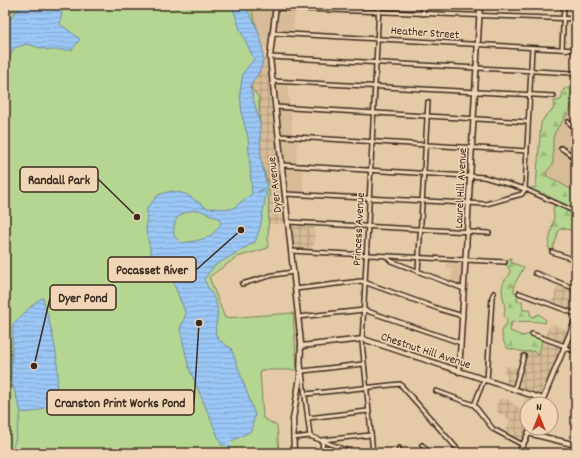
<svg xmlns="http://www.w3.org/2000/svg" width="581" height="458" font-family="Dekko,sans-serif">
<defs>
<pattern id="industrial-grid" width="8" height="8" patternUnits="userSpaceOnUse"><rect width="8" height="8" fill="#d7bc97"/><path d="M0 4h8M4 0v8" fill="none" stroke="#b0997b"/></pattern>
<pattern id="forest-firs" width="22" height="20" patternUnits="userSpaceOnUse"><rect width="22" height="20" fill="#b5d690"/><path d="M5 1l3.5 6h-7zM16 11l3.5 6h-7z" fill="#9db87c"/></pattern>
<pattern id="water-rules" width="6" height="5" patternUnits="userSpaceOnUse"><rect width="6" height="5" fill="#9ac7f5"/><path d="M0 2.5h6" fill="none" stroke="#86abd2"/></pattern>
</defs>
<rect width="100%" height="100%" fill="#e5caa7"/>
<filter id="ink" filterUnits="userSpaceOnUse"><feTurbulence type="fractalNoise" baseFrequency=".025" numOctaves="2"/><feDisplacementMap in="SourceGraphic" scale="8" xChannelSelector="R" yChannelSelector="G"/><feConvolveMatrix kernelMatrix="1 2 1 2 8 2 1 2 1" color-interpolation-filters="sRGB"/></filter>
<g filter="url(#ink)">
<g fill="#d7bc97">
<polygon points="245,5 296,5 294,19 292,20 294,22 293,33 273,32 270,47 261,47 259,36"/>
<polygon points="273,81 288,82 288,94 291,108 292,136 298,137 296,165 302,166 304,195 285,194"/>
<polygon points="573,84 576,84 576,192 547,175 546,172 553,164 553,138 555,132 568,115 573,95"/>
<polygon points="447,260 466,261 464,289 450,284 453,269 446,269"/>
</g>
<g fill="url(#industrial-grid)">
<polygon points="270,57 288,222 314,224 315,242 312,246 312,252 291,251 288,224 261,224 260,114 257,106 251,98 249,84 263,58"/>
<polygon points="559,282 576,288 576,313 551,305"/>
<polygon points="576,319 576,352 565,349 541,404 527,404 527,428 531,428 523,444 505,436 510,420 497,412 496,405 500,399 508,399 517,407 523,407 526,394 504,386 507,378 506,374 504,373 505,366 517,368 522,366 524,359 524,352 533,351 537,355 549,327 553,324 571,332"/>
</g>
<g fill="url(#forest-firs)" stroke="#788057">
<path d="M 574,63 L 576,63 L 576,84 L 573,85 L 571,109 L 555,132 L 553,138 L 553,164 L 546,172 L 547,176 L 576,192 L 576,229 L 571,230 L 562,228 L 559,230 L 552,252 L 548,247 L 554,217 L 553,208 L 556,202 L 526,189 L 536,187 L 541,123 L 546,115 L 553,110 L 554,101 L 561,100 L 564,89 C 569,88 572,86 574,81 L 571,75 L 574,71 Z"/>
<path d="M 511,258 L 512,263 L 524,267 L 514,285 L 514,292 L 521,294 L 517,298 L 517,301 L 522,301 L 523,310 L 530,310 L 530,315 L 533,317 L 539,314 L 546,320 L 545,323 C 536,321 521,321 512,322 L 510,331 L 523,336 L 530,334 L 543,338 L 538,355 L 533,351 L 524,352 L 507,348 C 504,343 499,334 504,327 C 506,324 507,324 507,319 L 504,316 C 508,300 494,287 510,275 L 510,270 L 506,265 L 505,261 Z"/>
</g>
<polygon fill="#b5d690" stroke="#788057" points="17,5 252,5 252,11 262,46 262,64 250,86 259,98 260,160 269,186 268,248 237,257 209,277 225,318 293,313 297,370 260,370 263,418 277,426 279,453 5,453 5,20"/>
<g fill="url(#water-rules)" stroke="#74889f" fill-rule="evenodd">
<polygon points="23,5 63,5 60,24 80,39 72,50 48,50 27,44 14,48 5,67 5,28 15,12"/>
<path d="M 232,5 L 244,5 C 254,19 264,40 263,58 C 263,69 255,78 250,86 L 260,124 L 261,160 L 267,187 L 258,192 L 267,189 L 260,228 L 255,242 L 214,266 L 204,279 C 207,287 216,299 217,307 C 220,328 205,334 231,348 L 255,415 L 251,431 L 222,446 L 189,368 L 180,329 L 186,314 L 171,277 L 152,257 L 146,231 L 147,208 L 158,195 L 171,191 L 186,194 L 207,208 L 232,209 L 252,194 L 248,137 L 242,116 L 240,92 L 243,73 L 254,59 L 241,32 ZM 199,210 L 218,218 L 221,222 C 215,239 197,241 181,243 L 174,236 C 172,217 181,211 199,210 Z"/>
<path d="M 43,298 C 51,329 81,418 21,412 L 11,380 L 13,324 L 38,300 Z"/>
</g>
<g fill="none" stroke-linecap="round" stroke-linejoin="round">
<polyline stroke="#74889f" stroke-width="1" points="11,453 15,441 21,412"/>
<polyline stroke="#9ac7f5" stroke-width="4.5" points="228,439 229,453"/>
<g stroke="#3b2a1e" stroke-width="6">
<g id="street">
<polyline points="276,8 576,19"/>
<polyline points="423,14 424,5"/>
<polyline points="272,33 576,50"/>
<polyline points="562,49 564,5"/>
<polyline points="270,57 572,73"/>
<polyline points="272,81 554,96"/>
<polyline points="275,107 528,122"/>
<polyline points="568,122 576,128"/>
<polyline points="278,136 527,151"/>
<polyline points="561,148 576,158"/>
<polyline points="282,165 484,177 525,189 576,212"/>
<polyline points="285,194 486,204 522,194 525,189 532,48"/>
<polyline points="288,222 489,233"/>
<polyline points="291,251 505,262"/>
<polyline points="552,252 576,260"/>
<polyline points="386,256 391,261 464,289"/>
<polyline points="418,272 428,102"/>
<polyline points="535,273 576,289"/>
<polyline points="242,284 273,275 293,272"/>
<polyline points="295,289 361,281 442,310 463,316"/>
<polyline points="519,293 576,314"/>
<polyline points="298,317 364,310 461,343"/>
<polyline points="532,334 565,346"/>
<polyline points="565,348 576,351"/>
<polyline points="301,364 310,436"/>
<polyline points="303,371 363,364"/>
<polyline points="487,381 492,297 494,293"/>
<polyline points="514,390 524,356"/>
<polyline points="436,391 474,405"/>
<polyline points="306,394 400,384 461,453"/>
<polyline points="474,405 493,429 523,445"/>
<polyline points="474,405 484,380"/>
<polyline points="308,418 368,411"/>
<polyline points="293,438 310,436 353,453"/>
<polyline points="422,445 429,453"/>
<polyline points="399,448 399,453"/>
<polyline points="323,453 322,440 371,435"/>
<polyline points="373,453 362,342 379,5"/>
</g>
</g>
<g stroke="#3b2a1e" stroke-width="7">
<g id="secondary">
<polyline points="276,5 270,57 301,343 300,377 293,419 294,453"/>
<polyline points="301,346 363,339 543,399"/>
<polyline points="459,372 480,5"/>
<polyline points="541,404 576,319"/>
<polyline points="528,433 576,445"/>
<polyline points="519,453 531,428"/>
</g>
</g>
<use href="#street" stroke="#f0d6b7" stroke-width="3"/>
<use href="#secondary" stroke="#f0d6b7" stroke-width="4"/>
</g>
</g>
<g text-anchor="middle" stroke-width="3" stroke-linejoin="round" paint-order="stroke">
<g font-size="12" fill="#3b2a1e" stroke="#f0d6b7">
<text transform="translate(425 32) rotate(4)" y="4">Heather Street</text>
<text transform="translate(274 185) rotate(-96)" y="4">Dyer Avenue</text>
<text transform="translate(460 188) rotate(-87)" y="4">Laurel Hill Avenue</text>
<text transform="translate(358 229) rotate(-87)" y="4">Princess Avenue</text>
<text transform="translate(426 350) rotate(18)" y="4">Chestnut Hill Avenue</text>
</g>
</g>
<path fill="none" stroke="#3b2a1e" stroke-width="1.5" d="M137 217L98 179M241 230L196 270M34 366L50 298M199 323L194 403"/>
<g fill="#3b2a1e" stroke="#f0d6b7" stroke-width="1.5">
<circle cx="137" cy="217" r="4"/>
<circle cx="241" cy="230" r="4"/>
<circle cx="34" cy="366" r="4"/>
<circle cx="199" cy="323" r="4"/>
</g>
<g fill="#f0d6b7" stroke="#3b2a1e" stroke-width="1.5">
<rect x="20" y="167" width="78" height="25" rx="4"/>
<rect x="108" y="257" width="88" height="25" rx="4"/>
<rect x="50" y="285" width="66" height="25" rx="4"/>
<rect x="47" y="390" width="147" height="25" rx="4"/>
</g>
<g font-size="13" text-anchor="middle" font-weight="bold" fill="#3b2a1e">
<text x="59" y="184">Randall Park</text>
<text x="152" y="274">Pocasset River</text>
<text x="83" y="302">Dyer Pond</text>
<text x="120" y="407">Cranston Print Works Pond</text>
</g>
<rect width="581" height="458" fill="none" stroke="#f0d6b7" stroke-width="20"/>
<rect x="10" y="10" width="561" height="438" fill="none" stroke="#3b2a1e" stroke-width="1.5" filter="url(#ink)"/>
<g transform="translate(539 416)"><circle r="19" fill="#f0d6b7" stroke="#a8917a"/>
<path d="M0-3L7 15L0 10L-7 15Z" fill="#c8321e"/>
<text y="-6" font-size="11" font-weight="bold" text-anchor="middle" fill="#3b2a1e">N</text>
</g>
</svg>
